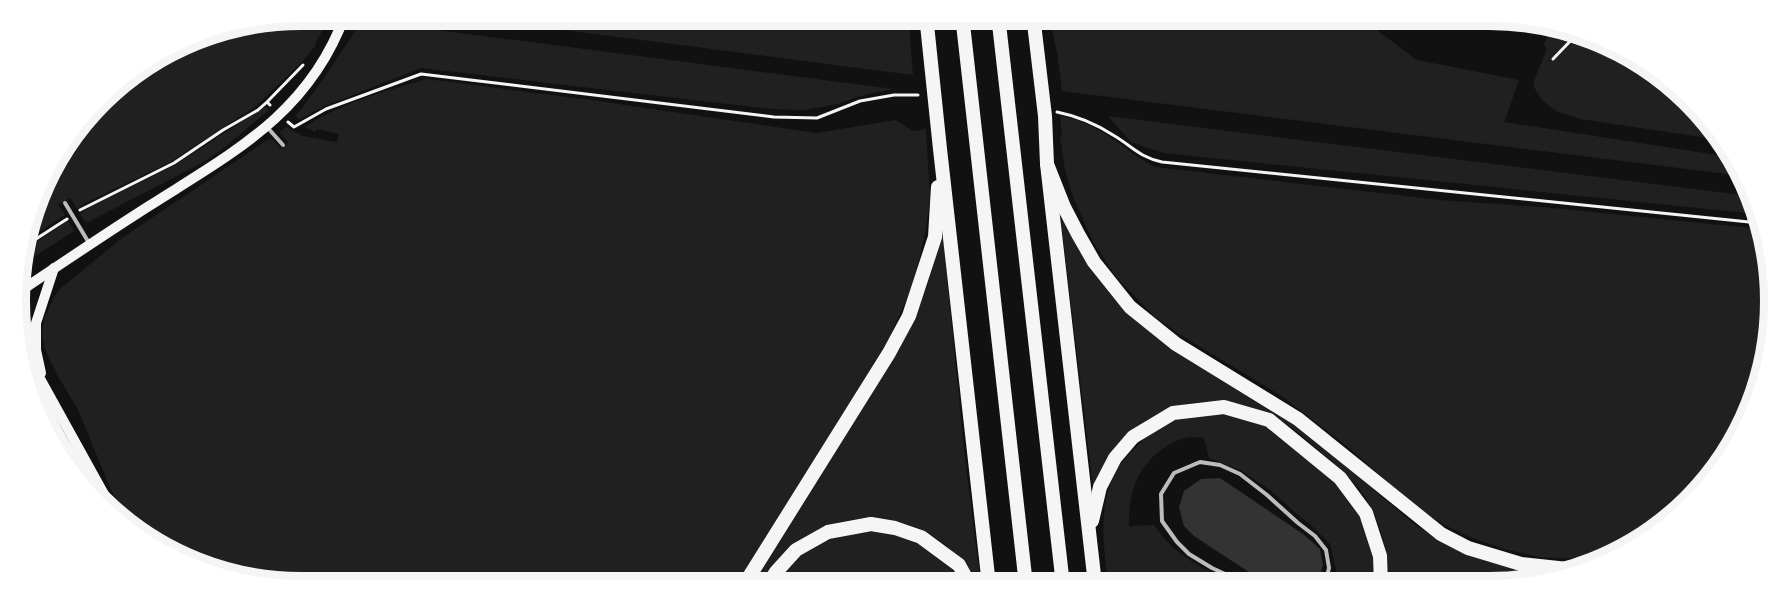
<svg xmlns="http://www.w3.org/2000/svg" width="1790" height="601" font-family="Inter,sans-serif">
<rect width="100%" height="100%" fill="#111"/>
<g fill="#202020">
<polygon points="300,15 331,15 315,44 316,45 302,62 256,106 172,161 86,203 77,209 70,198 58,205 65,215 24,242 45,174 112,86 192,37"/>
<polygon points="448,15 908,15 913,75 866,69"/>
<polygon points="1049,15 1312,15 1370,25 1417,60 1519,80 1504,122 1737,158 1743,176 1062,91 1058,58"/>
<path d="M 363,20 L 391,24 L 894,89 L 860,96 L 838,104 L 804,110 L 771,109 L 421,68 L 325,106 L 298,120 L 296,115 C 321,86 340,52 363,20 Z"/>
<polygon points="1555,24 1563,25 1663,74 1721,140 1580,119 1556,111 1543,101 1535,89 1533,83 1547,49 1544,44"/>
<path d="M 427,79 L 598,101 L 816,133 L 896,120 L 913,131 L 926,129 L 930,198 L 926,229 L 914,284 L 888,340 L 738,585 L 300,586 L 227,576 L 142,538 L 136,532 L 112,492 L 78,410 L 59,378 L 45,350 L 42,334 L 44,319 L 54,297 L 61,288 L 122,238 L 269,139 L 273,140 L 281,149 L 289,143 L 279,132 L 286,127 L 303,136 L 337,142 L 339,134 L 317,129 L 315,132 L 305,127 C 338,104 388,90 427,79 Z"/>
<polygon points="265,107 269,110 220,151 202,163 86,223 80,214 90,207 175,165"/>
<path d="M 1060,116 C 1079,119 1097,128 1113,139 C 1128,149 1139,160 1156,167 L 1440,200 L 1542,207 L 1761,229 L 1773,263 L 1765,374 L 1737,444 L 1678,515 L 1615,554 L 1581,559 L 1539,557 L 1504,549 L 1472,538 L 1444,525 L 1414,505 L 1349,448 L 1283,397 L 1179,334 L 1155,317 L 1117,278 L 1093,242 L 1073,197 L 1065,170 L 1060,137 L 1062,134 Z"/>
<polygon points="1108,116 1750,196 1756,214 1163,153 1131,142"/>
<path d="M 1065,220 L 1110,292 L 1302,429 L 1415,525 L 1445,543 L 1527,571 L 1559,575 L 1526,584 L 1389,584 C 1388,554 1382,526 1367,500 C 1356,482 1339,468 1323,454 C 1308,441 1293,427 1276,418 C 1234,395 1180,396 1141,424 C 1120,439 1108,465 1095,486 L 1093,486 L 1061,221 Z"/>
<polygon points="68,221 74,231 18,267 21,252"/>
<path d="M 939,237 L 943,237 L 965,458 L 981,585 L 979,585 C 927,494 813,498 759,585 L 753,585 L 900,348 L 916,313 L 927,286 Z"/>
<path d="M 1223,414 L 1267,426 L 1333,479 L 1350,499 L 1366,526 L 1374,556 L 1376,584 L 1334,584 L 1337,574 L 1330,544 L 1312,526 L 1297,514 L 1270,490 L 1240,470 L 1209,458 L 1204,438 C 1189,435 1177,439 1164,448 C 1137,466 1128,495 1129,526 L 1154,525 C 1173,554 1197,565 1227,580 L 1226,584 L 1108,584 C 1102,530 1094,485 1139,444 C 1151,432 1165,422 1181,418 C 1195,415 1209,415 1223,414 Z"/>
<path d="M 867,530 C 907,534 942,550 965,585 L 774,585 C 797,550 828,537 867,530 Z"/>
</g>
<polygon fill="#333" points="1220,478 1303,534 1320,549 1323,565 1319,579 1314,584 1267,584 1194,536 1184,526 1179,507 1184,491 1201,479"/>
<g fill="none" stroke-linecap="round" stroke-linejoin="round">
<g stroke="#f5f5f5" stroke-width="3">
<polyline points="1553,59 1579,32"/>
<polyline points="268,101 303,65"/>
<path d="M 1057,112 C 1077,116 1096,124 1113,135 C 1132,146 1139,157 1162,162 L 1759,223"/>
<polyline points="288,122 294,127 326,109 421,74 774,117 817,118 860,101 894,95 918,95"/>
<polyline points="80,210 174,163 223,130 258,110 267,102 270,105"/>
<polyline points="22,248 67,219"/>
</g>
<g stroke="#bcbcbc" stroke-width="4">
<polyline points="267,127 283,145"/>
<polyline points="65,203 89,243"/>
<polyline points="1247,584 1212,568 1189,554 1177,542 1162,521 1161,494 1174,473 1200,462 1220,465 1240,474 1267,495 1298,523 1315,536 1326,550 1329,568 1325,584"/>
</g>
<g stroke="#f5f5f5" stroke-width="10">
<path d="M 19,292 C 62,263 105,234 149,206 C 232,153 309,114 345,15"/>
<polyline points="23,348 111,507"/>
<polyline points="41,373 36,350 36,323 54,268"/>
</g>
<g stroke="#f5f5f5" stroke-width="14">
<polyline points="926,15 940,149 989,585"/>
<polyline points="962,15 1026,585"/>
<polyline points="998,15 1063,585"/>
<polyline points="1033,15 1045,116 1047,164 1095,584"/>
<polyline points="1047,164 1064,207 1078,234 1094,262 1130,307 1176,344 1298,419 1441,534 1468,548 1521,564 1577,570"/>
<polyline points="1092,521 1100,487 1115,458 1133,437 1173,413 1224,407 1269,420 1340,478 1366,513 1380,556 1381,584"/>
<polyline points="744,585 889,353 909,316 935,237 938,187"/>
<polyline points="768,585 776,572 796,550 828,532 871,524 895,528 921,537 959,565 970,585"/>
</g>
</g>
<path d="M0 0H1790V601H0ZM301 26H1489A275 275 0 0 1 1764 301V301A275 275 0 0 1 1489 576H301A275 275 0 0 1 26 301V301A275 275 0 0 1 301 26Z" fill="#fff" fill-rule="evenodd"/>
<path fill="none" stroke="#f5f5f5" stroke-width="8" d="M301 26H1489A275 275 0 0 1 1764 301V301A275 275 0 0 1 1489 576H301A275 275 0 0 1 26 301V301A275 275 0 0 1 301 26Z"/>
</svg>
